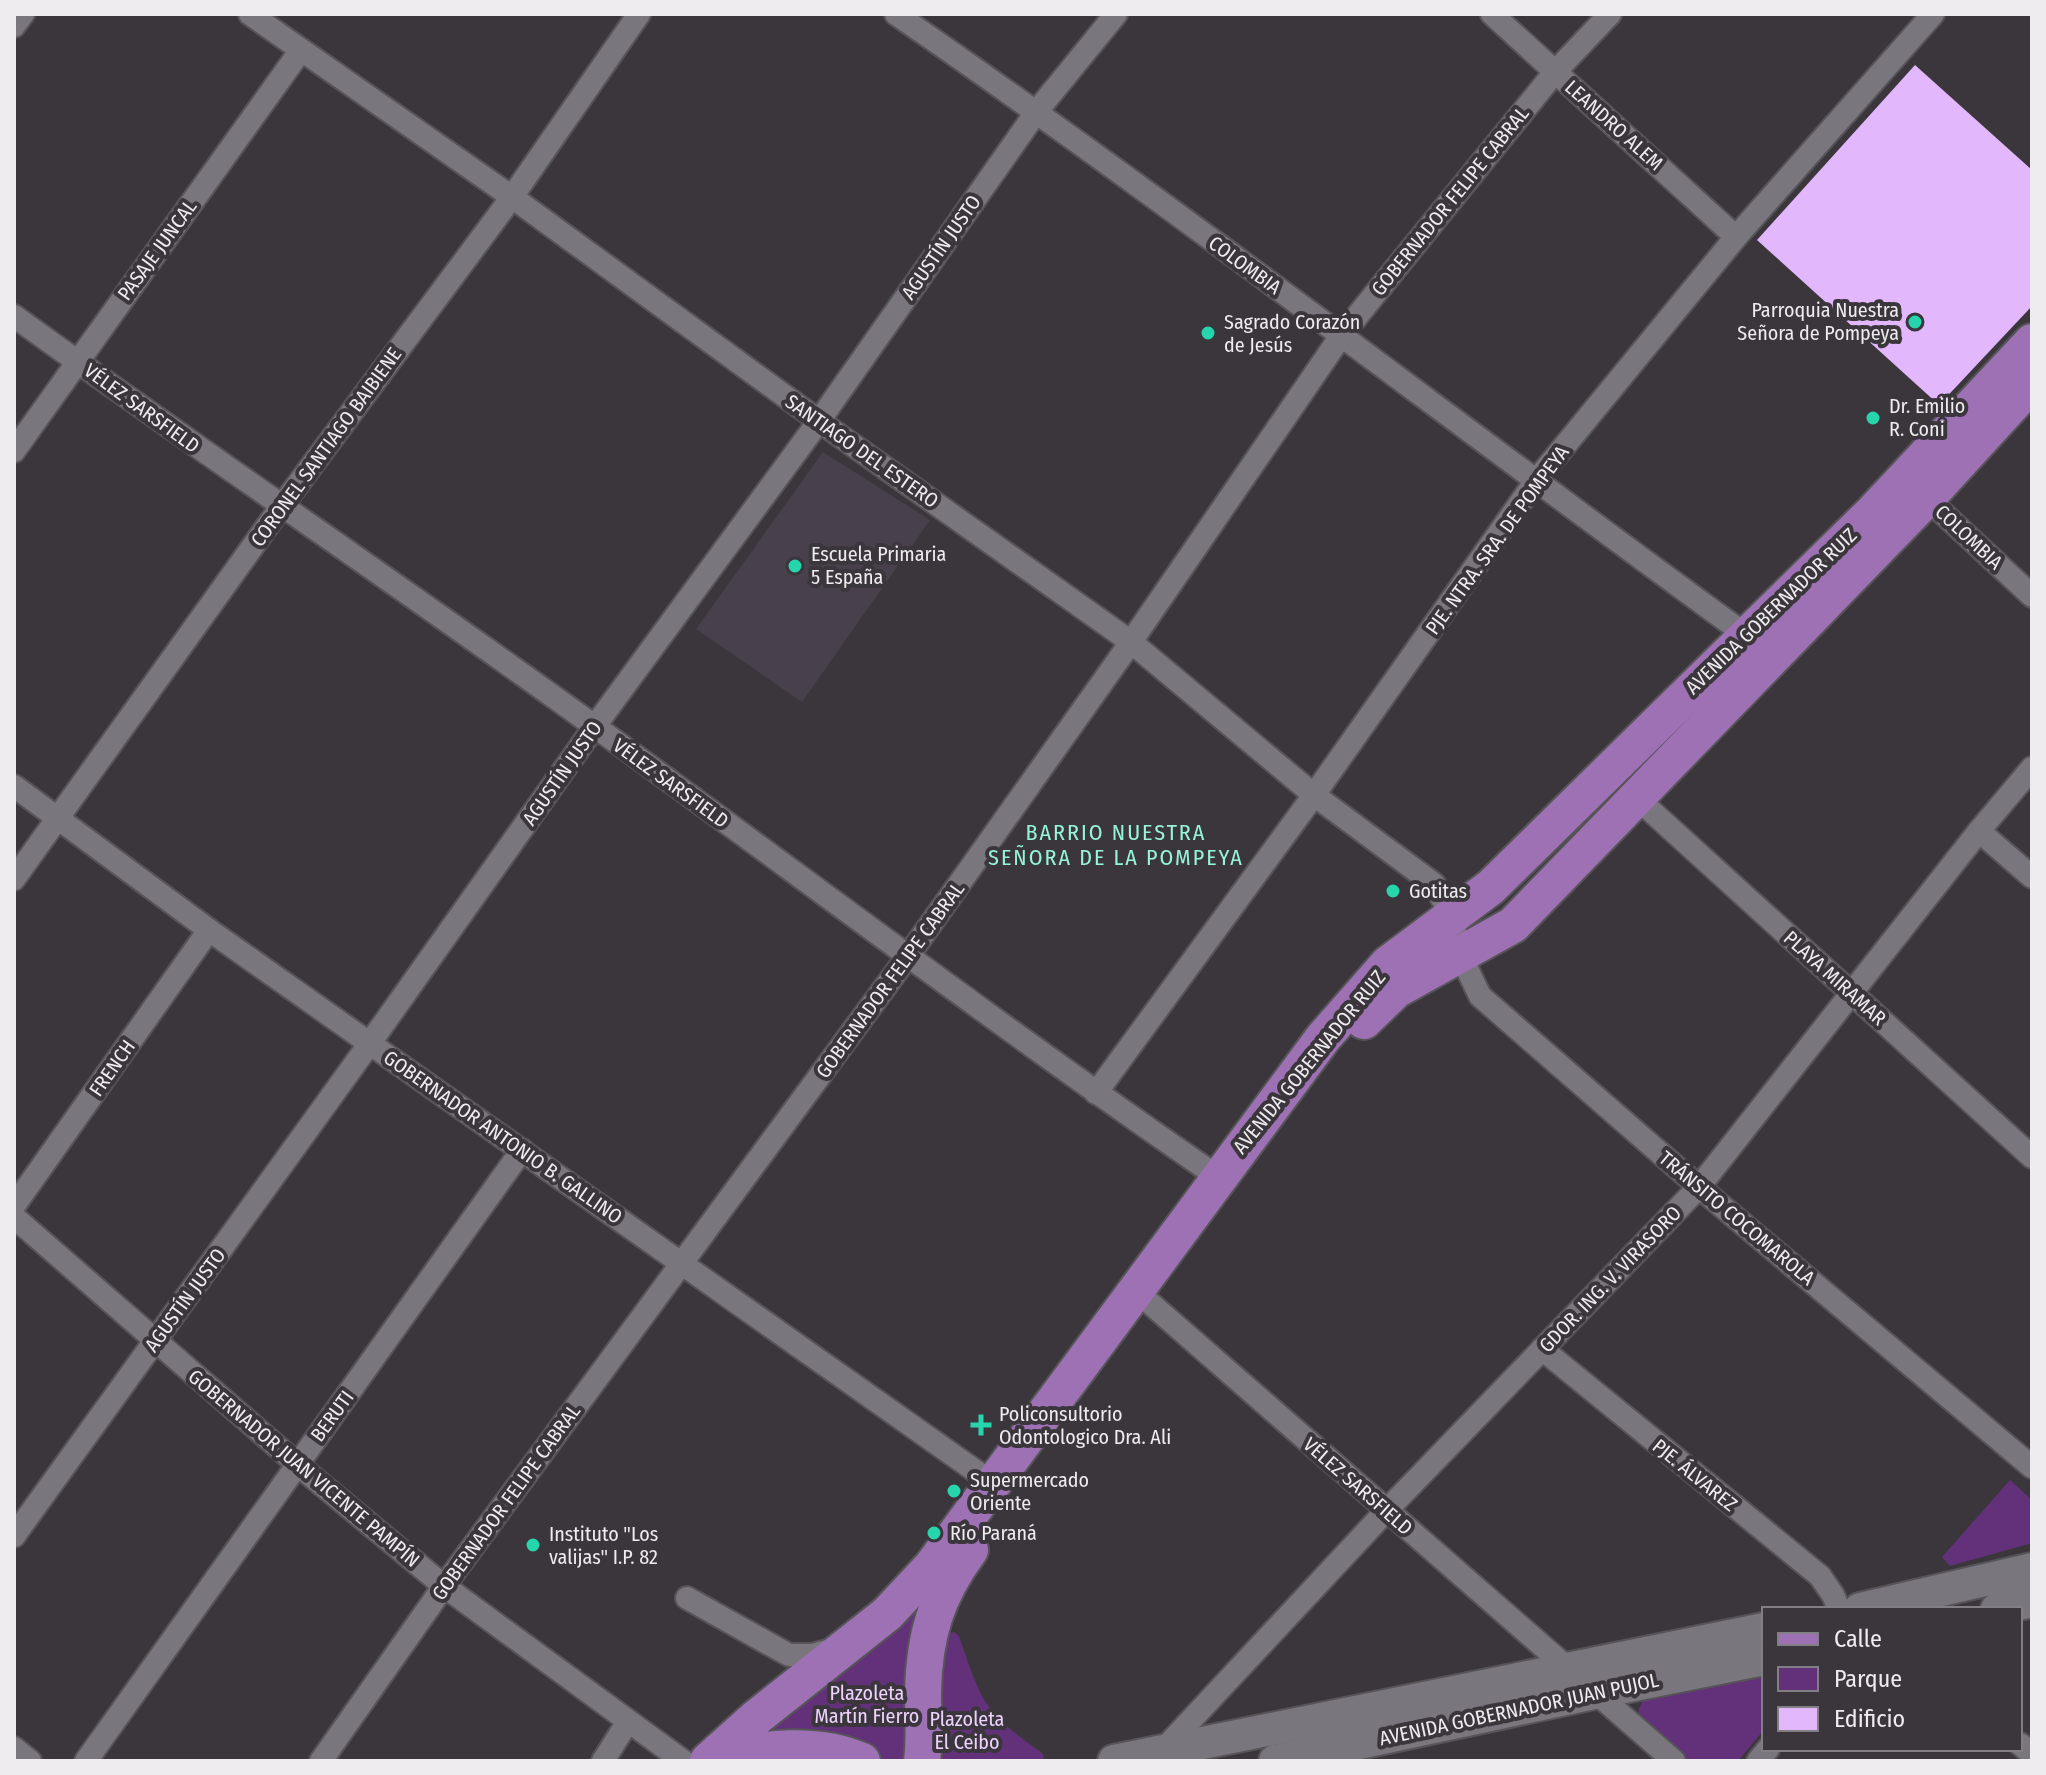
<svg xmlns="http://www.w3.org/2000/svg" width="2046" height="1775" font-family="'Fira Sans Condensed',sans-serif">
<rect width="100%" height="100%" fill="#3a363c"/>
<polygon fill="#48414c" points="823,452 930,520 802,702 696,629"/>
<g fill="#62317a">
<polygon points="2010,1480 2032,1500 2032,1543 1950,1566 1942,1557"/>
<polygon points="922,1595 909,1761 880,1761 858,1750 772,1736 767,1730"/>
<path d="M 954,1632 L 959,1636 C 981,1700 983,1712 1041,1752 L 1044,1756 L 1042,1761 L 936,1761 L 943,1641 L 949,1633 Z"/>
<path d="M 1764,1676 L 1764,1730 L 1738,1761 L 1681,1761 C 1660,1743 1620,1723 1648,1695 Z"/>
</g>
<polygon fill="#e3b7fb" points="1915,65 2032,170 2032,306 1939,405 1757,240"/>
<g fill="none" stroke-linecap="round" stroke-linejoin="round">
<g stroke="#565458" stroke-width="26">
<g id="minor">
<polyline points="250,14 512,197 819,421 1131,642 1314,795 1434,884 1451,915 1460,954 1480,996 1699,1187 2032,1467"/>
<path d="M 896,14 C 1185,213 1462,429 1746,635"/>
<polyline points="1492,14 1736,237"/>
<polyline points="14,26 23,14"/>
<path d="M 14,316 C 207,456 404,588 597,728 C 804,878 1007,1032 1218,1177 L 1227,1173"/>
<polyline points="14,451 301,50"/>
<polyline points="1919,491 2032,596"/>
<polyline points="14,786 209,930 994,1484"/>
<polyline points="1638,799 2032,1157"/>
<polyline points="1979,831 2032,877"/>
<polyline points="14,879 281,507 512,197 639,14"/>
<polyline points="1096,1093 1314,795 1535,482 1736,237 1933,14"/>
<polyline points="14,1206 209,930"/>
<polyline points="14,1217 297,1464 444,1586 683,1761"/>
<polyline points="1150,1303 1674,1761"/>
<polyline points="1542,1349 1820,1576 1833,1595 1839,1609"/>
<polyline points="14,1536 370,1043 595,726 819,421 1037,111 1116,14"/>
<polyline points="687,1598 789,1655 812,1655 834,1649"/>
<polyline points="2020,1744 2032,1754"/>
<polyline points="14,1748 30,1761"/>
<polyline points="1162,1751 1386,1511 1699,1187 1979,831 2032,768"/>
<polyline points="86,1761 522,1150"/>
<polyline points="321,1761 444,1586 908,956 1131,642 1341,336 1555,72 1610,14"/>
<polyline points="603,1761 627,1723"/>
<polyline points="1758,1761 1768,1749"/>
</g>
</g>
<g stroke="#565458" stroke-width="36">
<g id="secondary">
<polyline points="1860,1609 2032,1569"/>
<polyline points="1997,1609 2032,1601"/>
<polyline points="1114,1761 1764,1629"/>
<polyline points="1275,1761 1594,1693 1764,1659"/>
</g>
</g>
<g stroke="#565458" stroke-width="40">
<g id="primary">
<polyline points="1364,1021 1396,990 1513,925 1927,498 2032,383"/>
<polyline points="708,1761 757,1717 887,1614 932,1566 1323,1038 1388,964 1491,887 1873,512 2032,342"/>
<path d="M 714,1761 C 759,1747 818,1741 862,1761"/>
<path d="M 922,1761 C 925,1738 923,1716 923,1693 C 924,1636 936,1596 970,1550"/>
</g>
</g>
<use href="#minor" stroke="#7a767d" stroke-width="22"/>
<use href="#secondary" stroke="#7a767d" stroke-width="32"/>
<use href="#primary" stroke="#9e71b5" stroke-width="36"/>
</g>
<g fill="#27d5ad" stroke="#3a363c" stroke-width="3">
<circle cx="1915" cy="322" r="8"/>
<circle cx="1208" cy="333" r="8"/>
<circle cx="1873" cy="418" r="8"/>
<circle cx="795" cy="566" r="8"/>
<circle cx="1393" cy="891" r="8"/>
<path d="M977 1413h8v8h8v8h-8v8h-8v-8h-8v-8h8z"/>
<circle cx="954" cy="1491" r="8"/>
<circle cx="934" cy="1533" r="8"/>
<circle cx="533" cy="1545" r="8"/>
</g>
<g text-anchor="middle" stroke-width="8" stroke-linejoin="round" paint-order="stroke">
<g font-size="20" fill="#eeecef" stroke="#3a363c">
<text transform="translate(1614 125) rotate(42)" y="7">LEANDRO ALEM</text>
<text transform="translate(1450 201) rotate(-51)" y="7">GOBERNADOR FELIPE CABRAL</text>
<text transform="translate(941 247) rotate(-55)" y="7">AGUSTÍN JUSTO</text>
<text transform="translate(157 250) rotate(-54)" y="7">PASAJE JUNCAL</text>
<text transform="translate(1245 265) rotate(36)" y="7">COLOMBIA</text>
<text transform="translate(142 408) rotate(36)" y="7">VÉLEZ SARSFIELD</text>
<text transform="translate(326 447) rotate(-54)" y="7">CORONEL SANTIAGO BAIBIENE</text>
<text transform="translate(862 451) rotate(35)" y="7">SANTIAGO DEL ESTERO</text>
<text transform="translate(1969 537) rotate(43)" y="7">COLOMBIA</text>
<text transform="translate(1497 540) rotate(-54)" y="7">PJE. NTRA. SRA. DE POMPEYA</text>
<text transform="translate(1771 611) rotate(-44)" y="7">AVENIDA GOBERNADOR RUIZ</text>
<text transform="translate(562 773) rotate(-55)" y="7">AGUSTÍN JUSTO</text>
<text transform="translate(671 783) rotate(36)" y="7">VÉLEZ SARSFIELD</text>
<text transform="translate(1835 978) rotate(42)" y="7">PLAYA MIRAMAR</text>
<text transform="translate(890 980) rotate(-54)" y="7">GOBERNADOR FELIPE CABRAL</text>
<text transform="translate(1309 1062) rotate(-51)" y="7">AVENIDA GOBERNADOR RUIZ</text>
<text transform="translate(112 1068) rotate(-55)" y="7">FRENCH</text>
<text transform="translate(503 1137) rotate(35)" y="7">GOBERNADOR ANTONIO B. GALLINO</text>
<text transform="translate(1737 1218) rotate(40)" y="7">TRÁNSITO COCOMAROLA</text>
<text transform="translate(1610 1279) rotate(-46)" y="7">GDOR. ING. V. VIRASORO</text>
<text transform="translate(185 1300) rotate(-54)" y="7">AGUSTÍN JUSTO</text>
<text transform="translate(332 1416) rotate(-54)" y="7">BERUTI</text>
<text transform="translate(304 1468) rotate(40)" y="7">GOBERNADOR JUAN VICENTE PAMPÍN</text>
<text transform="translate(1695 1475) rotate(39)" y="7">PJE. ÁLVAREZ</text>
<text transform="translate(1358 1486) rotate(41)" y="7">VÉLEZ SARSFIELD</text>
<text transform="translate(506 1502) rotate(-54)" y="7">GOBERNADOR FELIPE CABRAL</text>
<text transform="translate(1519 1709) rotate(-12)" y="7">AVENIDA GOBERNADOR JUAN PUJOL</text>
</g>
<g font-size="20" fill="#eeecef" stroke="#3a363c" text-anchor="start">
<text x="1899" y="317" text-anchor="end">Parroquia Nuestra<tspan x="1899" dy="23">Señora de Pompeya</tspan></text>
<text x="1224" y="329">Sagrado Corazón<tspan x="1224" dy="23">de Jesús</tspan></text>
<text x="1889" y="413">Dr. Emilio<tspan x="1889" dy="23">R. Coni</tspan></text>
<text x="811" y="561">Escuela Primaria<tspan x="811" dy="23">5 España</tspan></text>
<text x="1409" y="898">Gotitas</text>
<text x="999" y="1421">Policonsultorio<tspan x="999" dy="23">Odontologico Dra. Ali</tspan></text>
<text x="970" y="1487">Supermercado<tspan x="970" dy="23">Oriente</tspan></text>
<text x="950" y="1540">Río Paraná</text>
<text x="549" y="1541">Instituto "Los<tspan x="549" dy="23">valijas" I.P. 82</tspan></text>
</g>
<g font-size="20" fill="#eed3fe" stroke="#3a363c">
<text x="867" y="1700">Plazoleta<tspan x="867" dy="23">Martín Fierro</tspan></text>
<text x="967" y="1726">Plazoleta<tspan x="967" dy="23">El Ceibo</tspan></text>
</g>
<g font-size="22" letter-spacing="2" fill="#96f5d8" stroke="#3a363c">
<text x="1116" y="840">BARRIO NUESTRA<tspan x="1116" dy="25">SEÑORA DE LA POMPEYA</tspan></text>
</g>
</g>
<rect width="2046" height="1775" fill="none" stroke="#eeecef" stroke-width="32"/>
<rect x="1762" y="1607" width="260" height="144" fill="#3a363c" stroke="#827f84" stroke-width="2"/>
<rect x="1778" y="1633" width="40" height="12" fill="#9e71b5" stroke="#827f84" stroke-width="2"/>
<text x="1834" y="1647" font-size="24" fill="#eeecef">Calle</text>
<rect x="1778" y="1667" width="40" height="24" fill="#62317a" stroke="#827f84" stroke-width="2"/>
<text x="1834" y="1687" font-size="24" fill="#eeecef">Parque</text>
<rect x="1778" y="1707" width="40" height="24" fill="#e3b7fb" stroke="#827f84" stroke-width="2"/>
<text x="1834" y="1727" font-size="24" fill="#eeecef">Edificio</text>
</svg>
